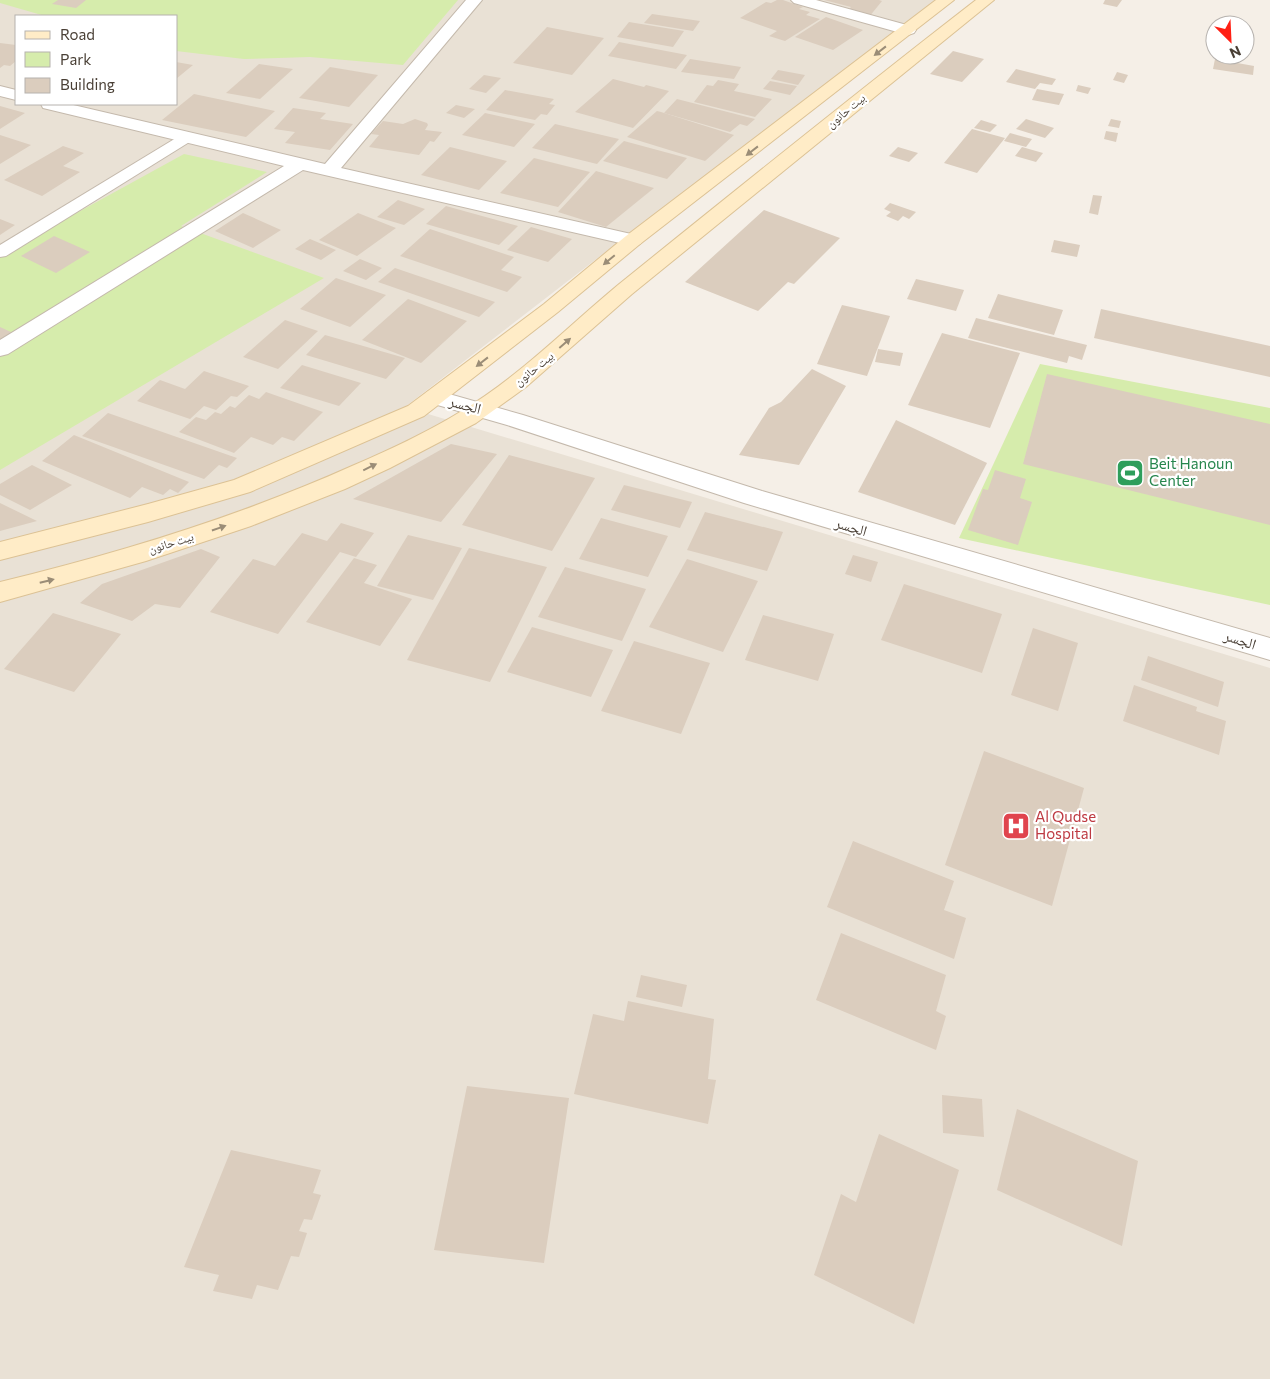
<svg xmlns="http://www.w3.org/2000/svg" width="1270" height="1379" font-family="Commissioner,'Noto Naskh Arabic',sans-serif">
<rect width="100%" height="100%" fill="#f5efe7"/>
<path fill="#e9e1d5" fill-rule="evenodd" d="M 0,0 L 946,0 L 908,30 L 630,233 L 405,407 L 1270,668 L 1270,1379 L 0,1379 ZM 16,16 L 176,16 L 176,104 L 16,104 Z"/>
<g fill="#d6ecac">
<polygon points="0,0 458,0 403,65 310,57 244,59 176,51 176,16 45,16 0,3"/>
<polygon points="184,154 267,172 181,226 324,278 0,470 0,255"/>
<polygon points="1040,364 1270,408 1270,605 959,538"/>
</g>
<g fill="#dbcdbe">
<polygon points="58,0 86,0 76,8 52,4"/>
<polygon points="777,0 783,0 803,7 799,9 810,12 806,15 820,19 785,41 769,36 777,31 740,18 766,2 771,3"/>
<polygon points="824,0 879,0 882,1 869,17 846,13 851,7"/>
<polygon points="1105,0 1122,0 1117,7 1103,4"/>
<polygon points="652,14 700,21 693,31 644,23"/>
<polygon points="826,17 863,30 833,50 795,37"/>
<polygon points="629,22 684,31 673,47 617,37"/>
<polygon points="547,27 604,38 572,75 513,63"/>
<polygon points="619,42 687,55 676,69 608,56"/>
<polygon points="0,43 16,45 16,61 10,66 4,65 0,68"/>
<polygon points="953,51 984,59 962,82 930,74"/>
<polygon points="690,59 741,67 734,79 681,72"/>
<polygon points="1215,59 1254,66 1253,75 1213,69"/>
<polygon points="176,62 193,65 176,79"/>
<polygon points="259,64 293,69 260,99 226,93"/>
<polygon points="330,67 378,75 349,107 299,98"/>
<polygon points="1016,69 1056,79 1052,85 1040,83 1035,89 1006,82"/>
<polygon points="778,70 805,75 798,85 771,79"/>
<polygon points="1117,72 1128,75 1124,83 1113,80"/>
<polygon points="484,75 501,78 486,93 469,89"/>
<polygon points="613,79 644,87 646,85 669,91 633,128 575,112"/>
<polygon points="718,80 739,84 734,91 772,99 755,117 694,102 707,85 713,86"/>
<polygon points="770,81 797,86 790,95 763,89"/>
<polygon points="1078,85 1091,88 1088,94 1076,91"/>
<polygon points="1037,89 1064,94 1059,105 1032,100"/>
<polygon points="505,90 554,99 549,104 555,105 547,115 541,114 535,120 486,110"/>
<polygon points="194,94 275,111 246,137 162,120"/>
<polygon points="677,99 755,119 747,126 740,124 730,132 664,113"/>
<polygon points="456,105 475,109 464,118 446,113"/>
<polygon points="0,106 25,113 0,129"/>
<polygon points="293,108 326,113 320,119 353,124 330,150 285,143 295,132 274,129"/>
<polygon points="657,111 661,112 734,135 705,161 627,137"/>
<polygon points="485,113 535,124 514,147 462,135"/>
<polygon points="415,119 427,123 428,125 425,130 442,132 434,142 430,141 419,155 369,147 379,135 371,134 383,121 403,124"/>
<polygon points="1026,119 1054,128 1045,138 1016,129"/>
<polygon points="1111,119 1121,121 1119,128 1108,126"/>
<polygon points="981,120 997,125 990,132 974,128"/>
<polygon points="555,124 619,139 597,164 532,148"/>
<polygon points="972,129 1005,138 977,173 944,163"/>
<polygon points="1106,131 1118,133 1116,142 1104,139"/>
<polygon points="1010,133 1032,139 1026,147 1004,141"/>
<polygon points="0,135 31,145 0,164"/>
<polygon points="624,141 687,158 667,179 603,161"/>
<polygon points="63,146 84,153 63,166 80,172 42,196 4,180"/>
<polygon points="450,147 507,161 479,190 421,175"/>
<polygon points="898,147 918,153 909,162 889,156"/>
<polygon points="1022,147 1043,153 1036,162 1015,156"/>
<polygon points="534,158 590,172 558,207 500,193"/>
<polygon points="596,171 654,188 606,227 558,212"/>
<polygon points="1093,195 1102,196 1098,215 1089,213"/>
<polygon points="398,200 425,209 404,225 377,217"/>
<polygon points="890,203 916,212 909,219 903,216 898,221 886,216 891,212 884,209"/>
<polygon points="446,206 518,226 499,245 426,224"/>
<polygon points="764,210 840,238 794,284 788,282 758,311 685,282"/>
<polygon points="243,213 281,230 253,248 215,231"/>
<polygon points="358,213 396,228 357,256 319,240"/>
<polygon points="0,219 15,225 0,235"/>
<polygon points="531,227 572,239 548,262 507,250"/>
<polygon points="430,229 514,257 501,270 522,277 507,292 400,256"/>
<polygon points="54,236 90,252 56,273 21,256"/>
<polygon points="310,239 336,250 321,260 295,249"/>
<polygon points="1054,240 1080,245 1077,257 1051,252"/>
<polygon points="360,259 382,268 366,280 343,271"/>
<polygon points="395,268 495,302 479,317 378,282"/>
<polygon points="336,278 386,295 350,327 300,309"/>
<polygon points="916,279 964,290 956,311 907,299"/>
<polygon points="998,294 1063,310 1054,335 988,318"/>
<polygon points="408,299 467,321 421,363 362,340"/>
<polygon points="842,305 890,316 867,376 817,364"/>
<polygon points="1101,309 1270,346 1270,377 1094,338"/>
<polygon points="976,318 1087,345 1082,360 1069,356 1067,363 968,338"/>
<polygon points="285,320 318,331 278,369 243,357"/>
<polygon points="0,327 13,333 0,342"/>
<polygon points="942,333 1020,353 990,428 908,405"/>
<polygon points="325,335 405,358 386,379 306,355"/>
<polygon points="878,349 903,353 900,366 875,362"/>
<polygon points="302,365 361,383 339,406 280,388"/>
<polygon points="812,369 846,386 799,465 739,455 769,408 781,402"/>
<polygon points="204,371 249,386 237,397 231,396 216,410 204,406 190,419 137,401 160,380 185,389"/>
<polygon points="1047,374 1270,424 1270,525 1023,464"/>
<polygon points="266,392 323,412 294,441 282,437 273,445 251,437 234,453 179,432 196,417 206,420 215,412 221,414 230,406 235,408 249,395 259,399"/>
<polygon points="108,413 237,458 227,468 219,465 204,479 82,436"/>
<polygon points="896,420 987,463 955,525 858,492"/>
<polygon points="74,435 189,482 178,493 170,489 163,495 142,487 130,498 42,461"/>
<polygon points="451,444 497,454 441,522 353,499"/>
<polygon points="509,455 595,478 552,551 462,525"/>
<polygon points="32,465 72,485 30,510 0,495 0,484"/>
<polygon points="995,470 1026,479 1020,498 1032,502 1018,545 968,530 983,489 988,490"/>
<polygon points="624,485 692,502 680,528 611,510"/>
<polygon points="0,503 37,521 0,531"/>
<polygon points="705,512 783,532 767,571 687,550"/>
<polygon points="601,518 668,536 648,577 579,559"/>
<polygon points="341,523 374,533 356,557 340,552 278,634 210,612 253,559 275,566 302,533 327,541"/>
<polygon points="408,535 462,548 433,600 377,586"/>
<polygon points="469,548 547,567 490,682 407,660"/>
<polygon points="201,549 220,557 180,608 155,604 132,621 80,603 102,584"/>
<polygon points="853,555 878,562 871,582 845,574"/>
<polygon points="354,558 377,565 364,583 412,599 380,646 306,622"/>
<polygon points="687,559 758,581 723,652 649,627"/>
<polygon points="565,567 646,589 622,641 538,617"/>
<polygon points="904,584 1002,614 982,673 881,640"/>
<polygon points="53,613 121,634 74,692 4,669"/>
<polygon points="763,615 834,634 818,681 745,660"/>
<polygon points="532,627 613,650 591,697 507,672"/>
<polygon points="1033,628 1078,643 1058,711 1011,695"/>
<polygon points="634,641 710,663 681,734 601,711"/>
<polygon points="1148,656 1224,682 1218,707 1141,680"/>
<polygon points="1134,685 1197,707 1196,711 1226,721 1219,755 1123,721"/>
<polygon points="984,751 1084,788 1052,906 945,865"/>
<polygon points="853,841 954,881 944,910 966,918 954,959 827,907"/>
<polygon points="841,933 946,975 936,1011 946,1016 936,1050 816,1000"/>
<polygon points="641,975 687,985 682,1007 636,997"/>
<polygon points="628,1001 714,1019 708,1079 716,1080 708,1124 574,1094 593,1014 624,1021"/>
<polygon points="467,1086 569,1098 544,1263 434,1250"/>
<polygon points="942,1095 982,1099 984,1137 943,1133"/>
<polygon points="1017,1109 1138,1161 1122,1246 997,1190"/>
<polygon points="879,1134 959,1170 914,1324 814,1275 841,1194 856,1202"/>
<polygon points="231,1150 321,1170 313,1193 321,1195 312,1220 304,1219 299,1231 307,1233 299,1257 291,1256 278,1290 257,1285 252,1299 213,1291 219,1275 184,1267"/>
</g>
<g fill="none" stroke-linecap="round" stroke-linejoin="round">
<g stroke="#c4b9ac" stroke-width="2">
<polygon id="service" points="186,133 191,135 194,138 191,141 6,256 0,257 0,245 181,135"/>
</g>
<g stroke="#c4b9ac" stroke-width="2">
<g id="minor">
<polygon points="466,0 482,0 341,168 640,236 643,240 640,244 633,246 303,170 8,354 0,356 0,340 284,166 43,108 41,104 69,104 325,164"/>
<polygon points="791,0 816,0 914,27 916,30 914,33 908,35 794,3"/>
<polygon points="0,86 16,90 16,100 0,96"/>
</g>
</g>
<g stroke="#c4b9ac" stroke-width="2">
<polygon id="tertiary" points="435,390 523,415 762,491 1270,638 1270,660 744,503 507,425 427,402 424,397 427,392"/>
</g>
<g stroke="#dcc295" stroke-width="2">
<g id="secondary">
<polygon points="936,0 954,0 640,244 558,312 424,416 250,492 148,522 0,560 0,542 148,504 234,480 408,406 544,304 626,236"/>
<path d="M 976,0 L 994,0 L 632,294 L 526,387 L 476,423 L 390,468 L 345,489 L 251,526 L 146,561 L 0,602 L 0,582 C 120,553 238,517 352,466 C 389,450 426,433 460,412 C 519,377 566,328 618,285 C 737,189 856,93 976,0 Z"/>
</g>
</g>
<use href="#service" fill="#fff" fill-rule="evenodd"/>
<use href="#minor" fill="#fff" fill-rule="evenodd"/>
<use href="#tertiary" fill="#fff" fill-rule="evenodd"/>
<use href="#secondary" fill="#ffecc7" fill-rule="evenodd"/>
</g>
<defs><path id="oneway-solid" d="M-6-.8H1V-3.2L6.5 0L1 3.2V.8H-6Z" transform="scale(1.25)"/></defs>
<g fill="#9b8d77">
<use href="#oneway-solid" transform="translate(880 51) rotate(142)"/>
<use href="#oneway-solid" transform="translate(752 151) rotate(142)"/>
<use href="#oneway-solid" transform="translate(609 260) rotate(140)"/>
<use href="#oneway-solid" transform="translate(565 343) rotate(-41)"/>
<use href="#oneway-solid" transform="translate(482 362) rotate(142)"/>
<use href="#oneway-solid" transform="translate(370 467) rotate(-26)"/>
<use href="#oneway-solid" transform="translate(219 528) rotate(-19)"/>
<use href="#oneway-solid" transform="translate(47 581) rotate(-14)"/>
</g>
<defs>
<g id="stadium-square" transform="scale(1.4375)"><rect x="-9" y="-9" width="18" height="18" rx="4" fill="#2e9e5b" stroke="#fff"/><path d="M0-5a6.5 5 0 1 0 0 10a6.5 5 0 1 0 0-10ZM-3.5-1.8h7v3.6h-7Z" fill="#fff"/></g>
<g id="hospital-square" transform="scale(1.4375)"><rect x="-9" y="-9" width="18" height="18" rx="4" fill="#e0444e" stroke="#fff"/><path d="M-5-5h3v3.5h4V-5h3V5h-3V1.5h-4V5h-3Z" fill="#fff"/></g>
</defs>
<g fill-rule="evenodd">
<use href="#stadium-square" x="1130" y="473"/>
<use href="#hospital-square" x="1016" y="826"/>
</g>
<g text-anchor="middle" stroke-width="4.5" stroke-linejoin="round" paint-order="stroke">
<g font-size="12" fill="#493f35" stroke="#fff">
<text transform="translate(846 111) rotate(-40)" y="4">بيت حانون</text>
<text transform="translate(534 369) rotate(-39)" y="4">بيت حانون</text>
<text transform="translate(171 543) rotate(-17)" y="4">بيت حانون</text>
</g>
<g font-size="15" fill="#493f35" stroke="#fff">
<text transform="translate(465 405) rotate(15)" y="5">الجسر</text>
<text transform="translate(851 527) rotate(17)" y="5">الجسر</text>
<text transform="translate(1240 640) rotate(18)" y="5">الجسر</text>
</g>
<g font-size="15" fill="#27864d" stroke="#fff" text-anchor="start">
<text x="1149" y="469">Beit Hanoun<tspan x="1149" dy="17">Center</tspan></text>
</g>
<g font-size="15" fill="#be3a42" stroke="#fff" text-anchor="start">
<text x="1035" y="822">Al Qudse<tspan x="1035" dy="17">Hospital</tspan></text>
</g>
</g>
<rect x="15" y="15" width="162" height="90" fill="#ffffff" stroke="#b6b2ae"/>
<rect x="25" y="31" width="25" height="8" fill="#ffecc7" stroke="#b6b2ae"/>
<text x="60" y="40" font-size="15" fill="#493f35">Road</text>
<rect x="25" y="52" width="25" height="15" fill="#d6ecac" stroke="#b6b2ae"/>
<text x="60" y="65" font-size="15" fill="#493f35">Park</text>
<rect x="25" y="78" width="25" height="15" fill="#dbcdbe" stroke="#b6b2ae"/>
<text x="60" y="90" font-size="15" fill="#493f35">Building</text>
<g transform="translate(1230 40) rotate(156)"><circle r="24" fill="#ffffff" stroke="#b6b2ae"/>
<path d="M0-4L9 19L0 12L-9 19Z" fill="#ff2014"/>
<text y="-8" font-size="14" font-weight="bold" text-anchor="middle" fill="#493f35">N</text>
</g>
</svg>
